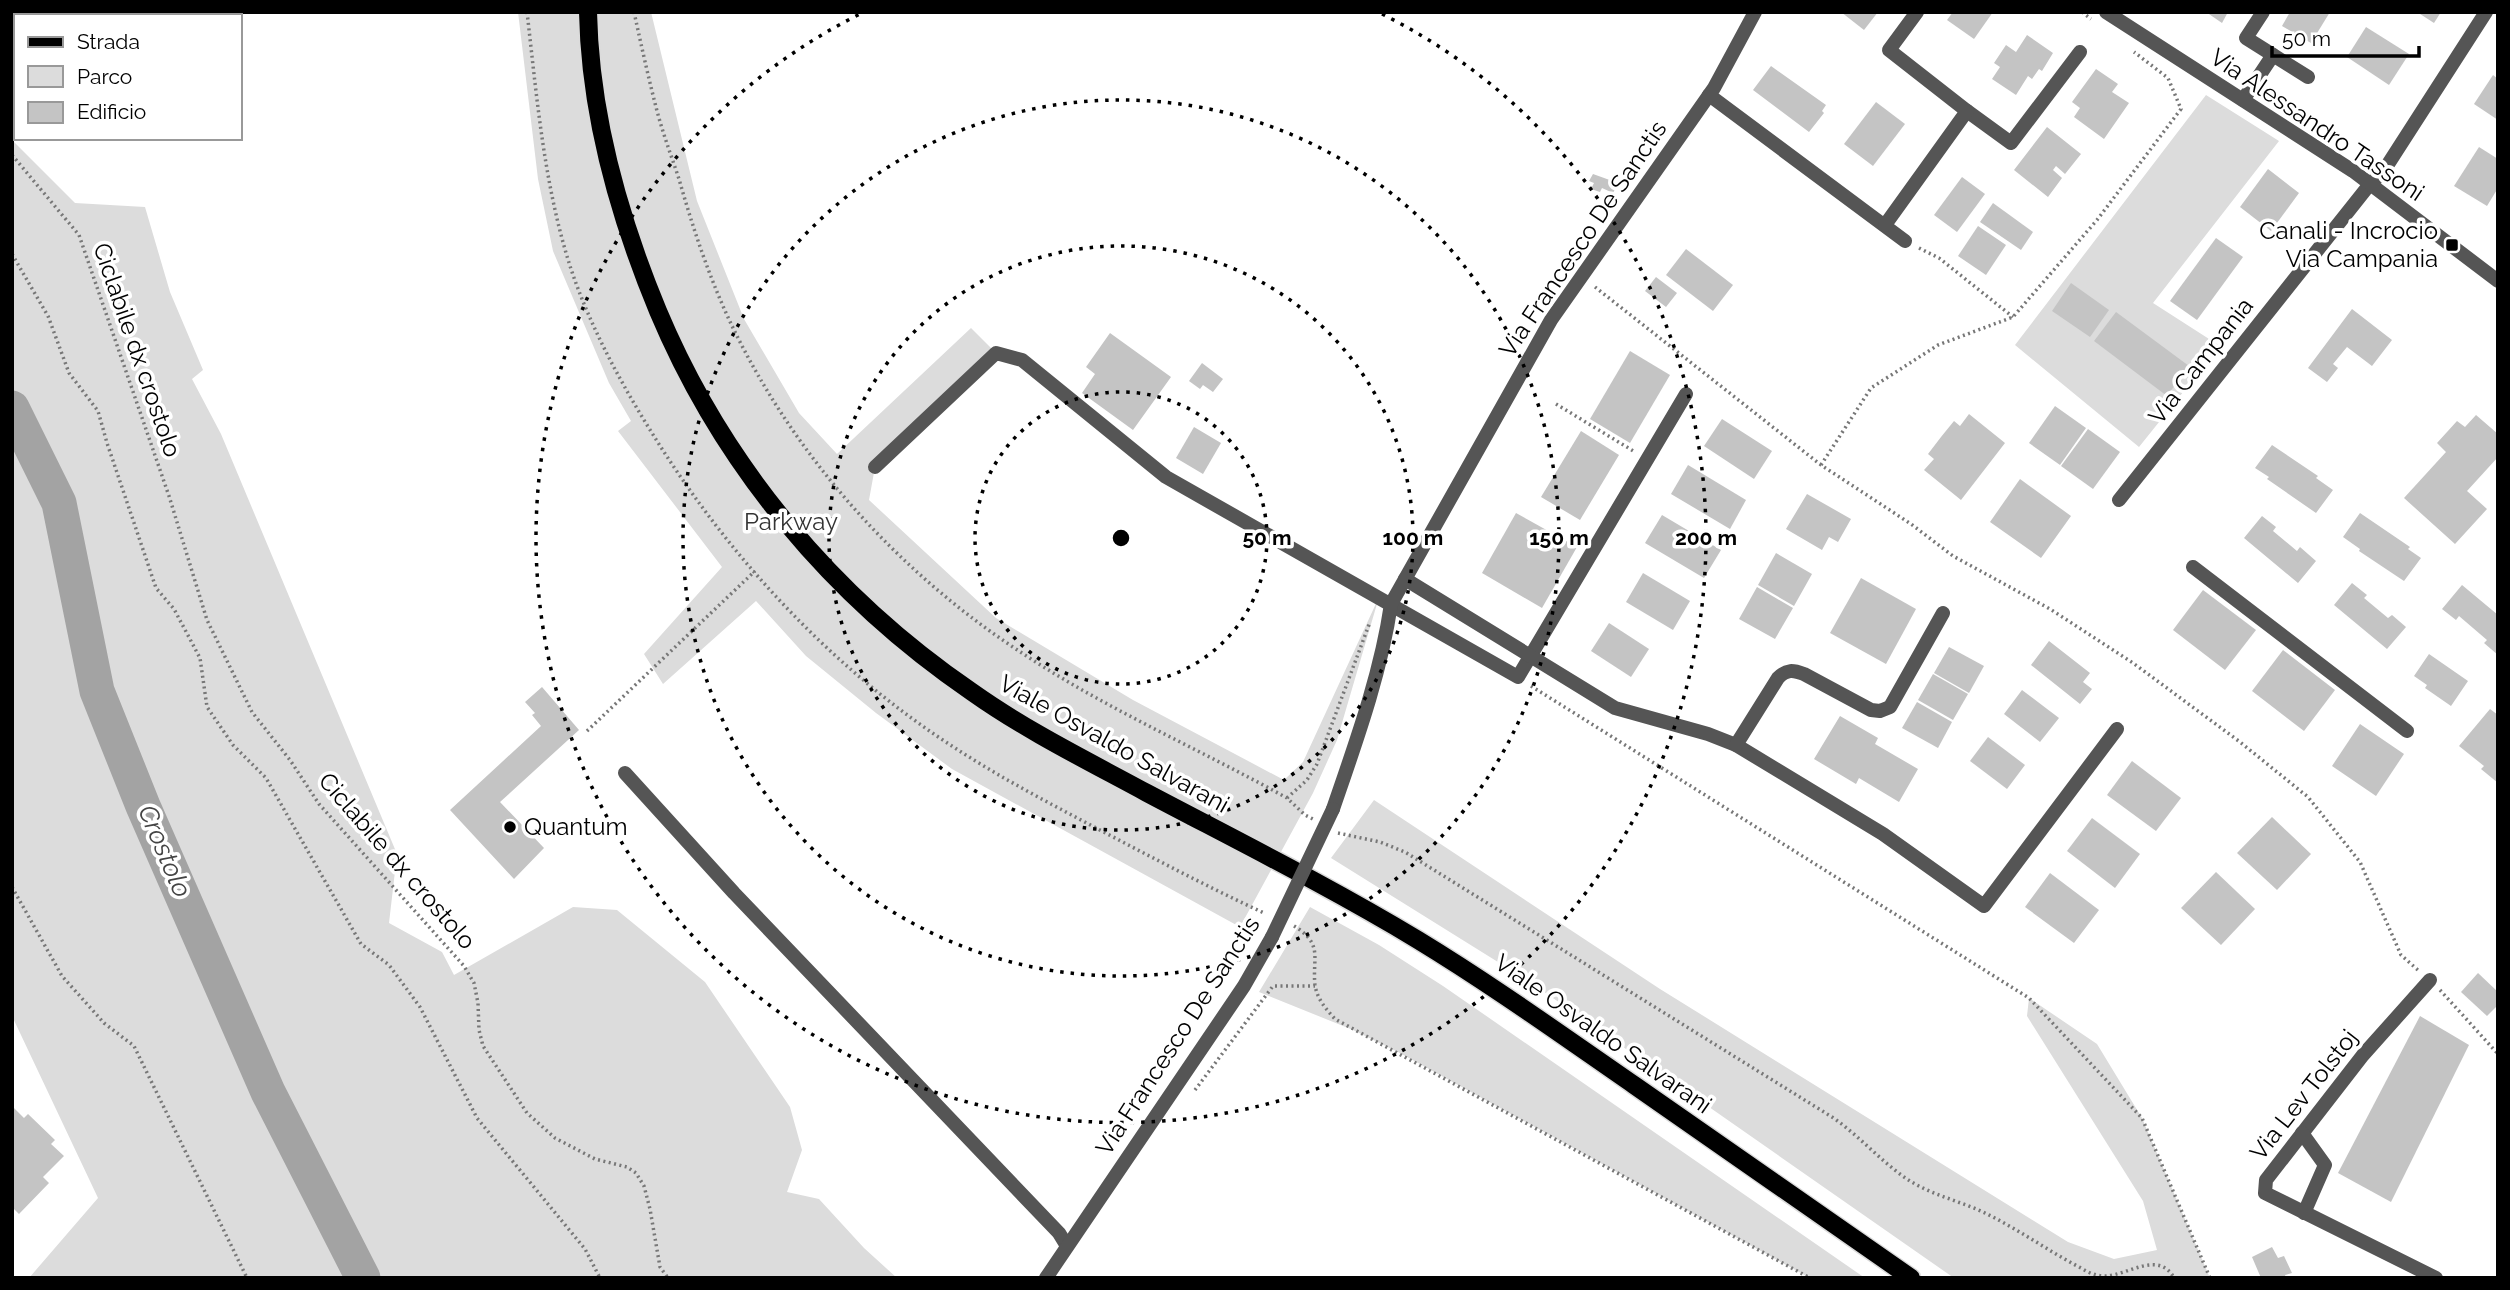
<svg xmlns="http://www.w3.org/2000/svg" width="2510" height="1290" font-family="Raleway,sans-serif">
<rect width="100%" height="100%" fill="#fff"/>
<g fill="#dcdcdc">
<polygon points="518,12 651,12 697,201 744,319 799,413 837,454 971,328 996,353 875,467 869,500 996,618 1133,700 1284,780 1303,762 1379,597 1337,740 1313,793 1240,927 952,769 876,713 806,656 756,601 663,684 644,654 722,567 618,431 631,421 609,383 553,251 538,179"/>
<polygon points="2206,95 2279,141 2153,303 2220,346 2139,447 2015,345"/>
<polygon points="12,140 75,203 145,207 170,292 203,370 192,379 221,434 397,854 389,923 442,952 454,975 573,907 617,910 705,982 790,1107 802,1150 787,1192 819,1199 864,1248 897,1278 29,1278 98,1198 12,1016"/>
<polygon points="1374,800 1660,989 2068,1242 2114,1259 2157,1250 2143,1201 2027,1016 2029,998 2097,1044 2142,1118 2210,1278 1954,1278 1530,982 1331,858"/>
<polygon points="1310,907 1379,945 1443,986 1865,1278 1810,1278 1398,1052 1353,1030 1259,992"/>
</g>
<g fill="none" stroke-linecap="round" stroke-linejoin="round">
<polyline stroke="#a3a3a3" stroke-width="35" points="12,408 59,503 97,691 143,806 268,1092 363,1278"/>
</g>
<g fill="#c4c4c4">
<polygon points="1841,12 1878,12 1864,30"/>
<polygon points="1953,12 1993,12 1974,39 1947,20"/>
<polygon points="2206,12 2228,12 2222,23"/>
<polygon points="2290,12 2330,12 2311,43 2282,26"/>
<polygon points="2417,12 2441,12 2434,23"/>
<polygon points="2366,27 2409,54 2389,85 2347,57"/>
<polygon points="2027,35 2053,53 2042,71 2039,69 2032,79 2028,76 2016,95 1992,79 2000,67 1994,63 2006,45 2016,52"/>
<polygon points="1771,66 1826,105 1822,111 1824,113 1809,132 1753,90"/>
<polygon points="2096,69 2118,84 2112,92 2129,103 2104,139 2074,117 2080,108 2072,102"/>
<polygon points="2493,75 2498,79 2498,120 2474,104"/>
<polygon points="1876,102 1905,124 1873,166 1844,144"/>
<polygon points="2047,127 2081,154 2065,174 2056,166 2053,170 2062,178 2048,197 2014,170"/>
<polygon points="2479,147 2498,159 2498,188 2487,206 2454,186"/>
<polygon points="2268,169 2299,193 2271,231 2240,207"/>
<polygon points="1593,174 1618,183 1613,193 1602,188 1600,192 1591,189 1594,183 1589,181"/>
<polygon points="1962,177 1985,194 1957,232 1934,215"/>
<polygon points="1993,203 2033,232 2021,250 1980,222"/>
<polygon points="1978,226 2006,245 1986,275 1958,256"/>
<polygon points="2216,238 2243,257 2197,320 2170,301"/>
<polygon points="1686,249 1733,285 1713,311 1666,275"/>
<polygon points="1656,277 1677,293 1666,307 1645,291"/>
<polygon points="2071,283 2109,310 2090,337 2052,311"/>
<polygon points="2352,309 2392,340 2372,366 2347,347 2333,364 2338,368 2327,382 2308,368"/>
<polygon points="2116,312 2189,366 2167,396 2094,341"/>
<polygon points="1110,333 1171,377 1133,430 1082,393 1095,374 1086,367"/>
<polygon points="1630,351 1670,375 1630,443 1590,419"/>
<polygon points="1202,363 1223,379 1213,392 1203,385 1200,389 1189,381"/>
<polygon points="2055,406 2086,428 2060,465 2029,443"/>
<polygon points="1969,414 2005,443 1961,500 1924,470 1934,459 1928,454 1941,437 1954,421 1960,426"/>
<polygon points="2476,415 2498,434 2498,457 2467,491 2487,509 2455,544 2404,498 2446,452 2437,443 2457,421 2465,427"/>
<polygon points="1722,419 1772,451 1754,479 1704,446"/>
<polygon points="1194,427 1221,443 1203,474 1176,458"/>
<polygon points="2088,429 2120,452 2093,489 2061,466"/>
<polygon points="1581,431 1619,455 1580,520 1541,497"/>
<polygon points="2272,445 2318,476 2316,478 2333,490 2316,513 2267,479 2269,477 2255,468"/>
<polygon points="1688,465 1746,500 1730,529 1671,494"/>
<polygon points="2020,479 2071,516 2041,558 1990,522"/>
<polygon points="1807,494 1851,519 1838,542 1829,537 1822,550 1786,529"/>
<polygon points="1516,513 1577,547 1542,608 1482,573"/>
<polygon points="2360,513 2410,547 2408,549 2421,558 2404,581 2359,551 2360,549 2343,537"/>
<polygon points="1662,515 1721,550 1704,578 1645,543"/>
<polygon points="2262,516 2276,527 2273,531 2297,551 2300,547 2316,561 2298,583 2244,538"/>
<polygon points="1776,553 1812,574 1794,606 1758,585"/>
<polygon points="1643,573 1690,601 1673,630 1626,602"/>
<polygon points="1861,578 1916,609 1886,664 1830,633"/>
<polygon points="2352,583 2367,595 2364,598 2388,618 2392,615 2406,627 2387,649 2334,605"/>
<polygon points="2462,585 2498,615 2498,655 2484,643 2487,640 2459,616 2456,620 2442,609"/>
<polygon points="1757,587 1793,608 1775,639 1739,619"/>
<polygon points="2203,590 2256,630 2225,670 2173,630"/>
<polygon points="1609,623 1649,649 1631,677 1591,651"/>
<polygon points="2049,641 2090,673 2083,682 2092,689 2080,704 2031,665"/>
<polygon points="1949,647 1984,666 1969,693 1934,673"/>
<polygon points="2283,650 2335,690 2304,731 2252,691"/>
<polygon points="2429,654 2468,681 2451,706 2425,688 2427,685 2414,676"/>
<polygon points="1933,674 1968,694 1953,720 1918,700"/>
<polygon points="542,687 579,730 500,802 544,848 514,879 450,810 541,726 532,715 535,713 525,702"/>
<polygon points="2022,690 2059,718 2040,742 2004,714"/>
<polygon points="1917,702 1952,722 1938,748 1902,728"/>
<polygon points="2490,709 2498,715 2498,783 2481,769 2484,766 2459,746"/>
<polygon points="1840,716 1878,738 1875,744 1918,769 1899,802 1859,778 1856,784 1814,759"/>
<polygon points="2360,724 2404,754 2376,796 2332,766"/>
<polygon points="1988,737 2025,765 2007,789 1970,761"/>
<polygon points="2132,761 2181,798 2156,831 2107,795"/>
<polygon points="2272,817 2311,854 2277,890 2237,853"/>
<polygon points="2092,818 2140,854 2115,888 2067,851"/>
<polygon points="2216,872 2255,909 2221,945 2181,908"/>
<polygon points="2050,873 2099,910 2074,943 2025,907"/>
<polygon points="2478,973 2498,992 2498,1005 2487,1016 2461,992"/>
<polygon points="2420,1016 2469,1045 2391,1202 2338,1173"/>
<polygon points="12,1106 24,1118 28,1114 55,1140 51,1144 64,1156 43,1177 49,1183 19,1214 12,1207"/>
<polygon points="2272,1247 2278,1258 2284,1256 2292,1273 2285,1275 2286,1278 2261,1278 2252,1257"/>
</g>
<g fill="none" stroke-linecap="round" stroke-linejoin="round">
<g stroke="#dbdbdb" stroke-width="21">
<path id="primary" d="M 588,12 C 590,115 619,217 658,311 C 723,466 833,597 972,692 C 1027,731 1088,761 1147,793 C 1238,841 1330,887 1418,940 C 1492,985 1563,1036 1634,1085 C 1726,1149 1819,1214 1911,1278"/>
</g>
<g stroke="#777" stroke-width="3.5" stroke-dasharray="2 3.5" stroke-linecap="butt">
<path d="M 527,12 C 537,98 544,186 571,269 C 591,329 623,387 657,441 C 732,560 833,669 952,746 C 999,777 1049,803 1098,829 C 1153,858 1208,887 1264,913"/>
<path d="M 634,12 C 641,44 648,76 656,107 C 662,131 671,155 679,179 C 694,232 712,286 737,336 C 801,464 902,575 1022,653 C 1106,709 1199,749 1287,798 L 1305,815 L 1313,819"/>
<polyline points="2082,12 2091,19"/>
<polyline points="12,155 79,235 169,496 207,620 252,712 290,760 319,804 464,966 474,983 478,1003 479,1030 483,1046 527,1113 555,1138 595,1159 627,1167 636,1173 644,1186 650,1209 660,1267 668,1278"/>
<polyline points="1919,248 1939,258 2013,317"/>
<polyline points="12,254 48,316 69,373 98,411 107,443 156,588 174,609 200,658 207,707 233,745 266,778 361,944 389,965 420,1007 477,1118 585,1249 600,1278"/>
<polyline points="1595,287 1821,465 1911,524 1953,556 2050,609 2133,663 2240,742 2308,797 2360,862 2401,955 2419,971"/>
<polyline points="1556,404 1635,452"/>
<polyline points="1821,465 1871,388 1938,345 2013,317 2097,220 2181,109 2168,78 2134,52"/>
<polyline points="1531,686 2029,998 2142,1118 2210,1278"/>
<polyline points="587,731 755,571"/>
<polyline points="1287,798 1307,780 1317,764 1370,622"/>
<path d="M 1338,833 L 1380,842 L 1405,852 L 1832,1117 C 1860,1136 1882,1163 1910,1181 C 1934,1196 1964,1202 1989,1215 C 2021,1231 2050,1252 2081,1268 C 2089,1273 2096,1276 2106,1276 C 2128,1275 2159,1250 2174,1278"/>
<polyline points="12,887 62,976 104,1023 134,1046 247,1278"/>
<path d="M 1294,926 C 1324,944 1312,958 1315,985 C 1317,999 1326,1009 1335,1019 L 1810,1278"/>
<polyline points="2440,990 2498,1054"/>
<polyline points="1195,1090 1273,986 1315,986"/>
</g>
<g stroke="#555" stroke-width="14">
<polyline points="2273,55 2308,77"/>
<polyline points="1709,95 1905,241"/>
<polyline points="2243,100 2273,55 2246,38 2263,12"/>
<polyline points="1967,111 2011,143 2080,52"/>
<polyline points="1885,225 1967,111 1889,50 1917,12"/>
<polyline points="875,467 996,353 1022,360 1166,477 1518,677 1686,394"/>
<polyline points="2119,500 2370,184 2383,172 2486,12"/>
<polyline points="2193,567 2407,731"/>
<polyline points="1405,579 1615,708 1708,734 1736,745 1883,834 1984,906 2117,729"/>
<path d="M 1736,745 L 1778,678 C 1787,669 1793,670 1804,674 L 1871,710 L 1880,711 L 1890,707 L 1943,613"/>
<polyline points="625,773 734,893 1059,1233 1067,1246"/>
<path d="M 1333,809 C 1356,742 1381,673 1391,604 L 1551,320 L 1714,88 L 1755,12"/>
<polyline points="2430,980 2363,1055 2266,1180 2265,1193 2436,1278"/>
<polyline points="2302,1133 2325,1165 2304,1213"/>
<polyline points="1046,1278 1244,986 1272,937"/>
</g>
<polyline stroke="#555" stroke-width="14" points="2106,12 2353,171 2498,281"/>
<use href="#primary" stroke="#000" stroke-width="18"/>
<polyline stroke="#555" stroke-width="14" points="1272,937 1333,809"/>
</g>
<g fill="none" stroke="#000" stroke-width="3.5" stroke-dasharray="3.5 7">
<circle cx="1121" cy="538" r="146"/>
<circle cx="1121" cy="538" r="292"/>
<circle cx="1121" cy="538" r="438"/>
<path d="M1382 14A585 585 0 1 1 860 14"/>
</g>
<g fill="#000" stroke="#fff" stroke-width="2.5">
<rect x="2445" y="238" width="14" height="14" rx="3.5"/>
<circle cx="510" cy="827" r="7"/>
</g>
<g text-anchor="middle" stroke-width="7" stroke-linejoin="round" paint-order="stroke">
<g font-size="24" fill="#000" stroke="#fff">
<text transform="translate(2317 125) rotate(34)" y="8">Via Alessandro Tassoni</text>
<text transform="translate(1583 239) rotate(-56)" y="8">Via Francesco De Sanctis</text>
<text transform="translate(137 350) rotate(71)" y="8">Ciclabile dx crostolo</text>
<text transform="translate(2201 361) rotate(-52)" y="8">Via Campania</text>
<text transform="translate(1114 744) rotate(29)" y="8">Viale Osvaldo Salvarani</text>
<text transform="translate(397 861) rotate(49)" y="8">Ciclabile dx crostolo</text>
<text transform="translate(1603 1034) rotate(35)" y="8">Viale Osvaldo Salvarani</text>
<text transform="translate(1178 1036) rotate(-57)" y="8">Via Francesco De Sanctis</text>
<text transform="translate(2304 1095) rotate(-52)" y="8">Via Lev Tolstoj</text>
</g>
<g font-size="24" fill="#000" stroke="#fff" text-anchor="end">
<text x="2438" y="239">Canali - Incrocio<tspan x="2438" dy="28">Via Campania</tspan></text>
<text x="524" y="835" text-anchor="start">Quantum</text>
</g>
<g font-size="24" fill="#333" stroke="#fff">
<text x="791" y="530">Parkway</text>
</g>
<g font-size="26" font-style="italic" fill="#444" stroke="#fff">
<text transform="translate(165 851) rotate(67)" y="9">Crostolo</text>
</g>
</g>
<circle cx="1121" cy="538" r="10" fill="#000" stroke="#fff" stroke-width="3.5"/>
<g font-size="21" text-anchor="middle" font-weight="bold" fill="#000" stroke="#fff" stroke-width="7" stroke-linejoin="round" paint-order="stroke">
<text x="1267" y="545">50 m</text>
<text x="1413" y="545">100 m</text>
<text x="1559" y="545">150 m</text>
<text x="1706" y="545">200 m</text>
</g>
<rect width="2510" height="1290" fill="none" stroke="#000000" stroke-width="28"/>
<rect x="14" y="14" width="228" height="126" fill="#ffffff" stroke="#999999" stroke-width="2"/>
<rect x="28" y="37" width="35" height="10" fill="#000000" stroke="#999999" stroke-width="2"/>
<text x="77" y="49" font-size="21" fill="#000000">Strada</text>
<rect x="28" y="66" width="35" height="21" fill="#dcdcdc" stroke="#999999" stroke-width="2"/>
<text x="77" y="84" font-size="21" fill="#000000">Parco</text>
<rect x="28" y="102" width="35" height="21" fill="#c4c4c4" stroke="#999999" stroke-width="2"/>
<text x="77" y="119" font-size="21" fill="#000000">Edificio</text>
<path d="M2272 46v10h147v-10" fill="none" stroke="#000000" stroke-width="3.5"/>
<text x="2282" y="46" font-size="21" fill="#000000" stroke="#ffffff" stroke-width="5" paint-order="stroke">50 m</text>
</svg>
